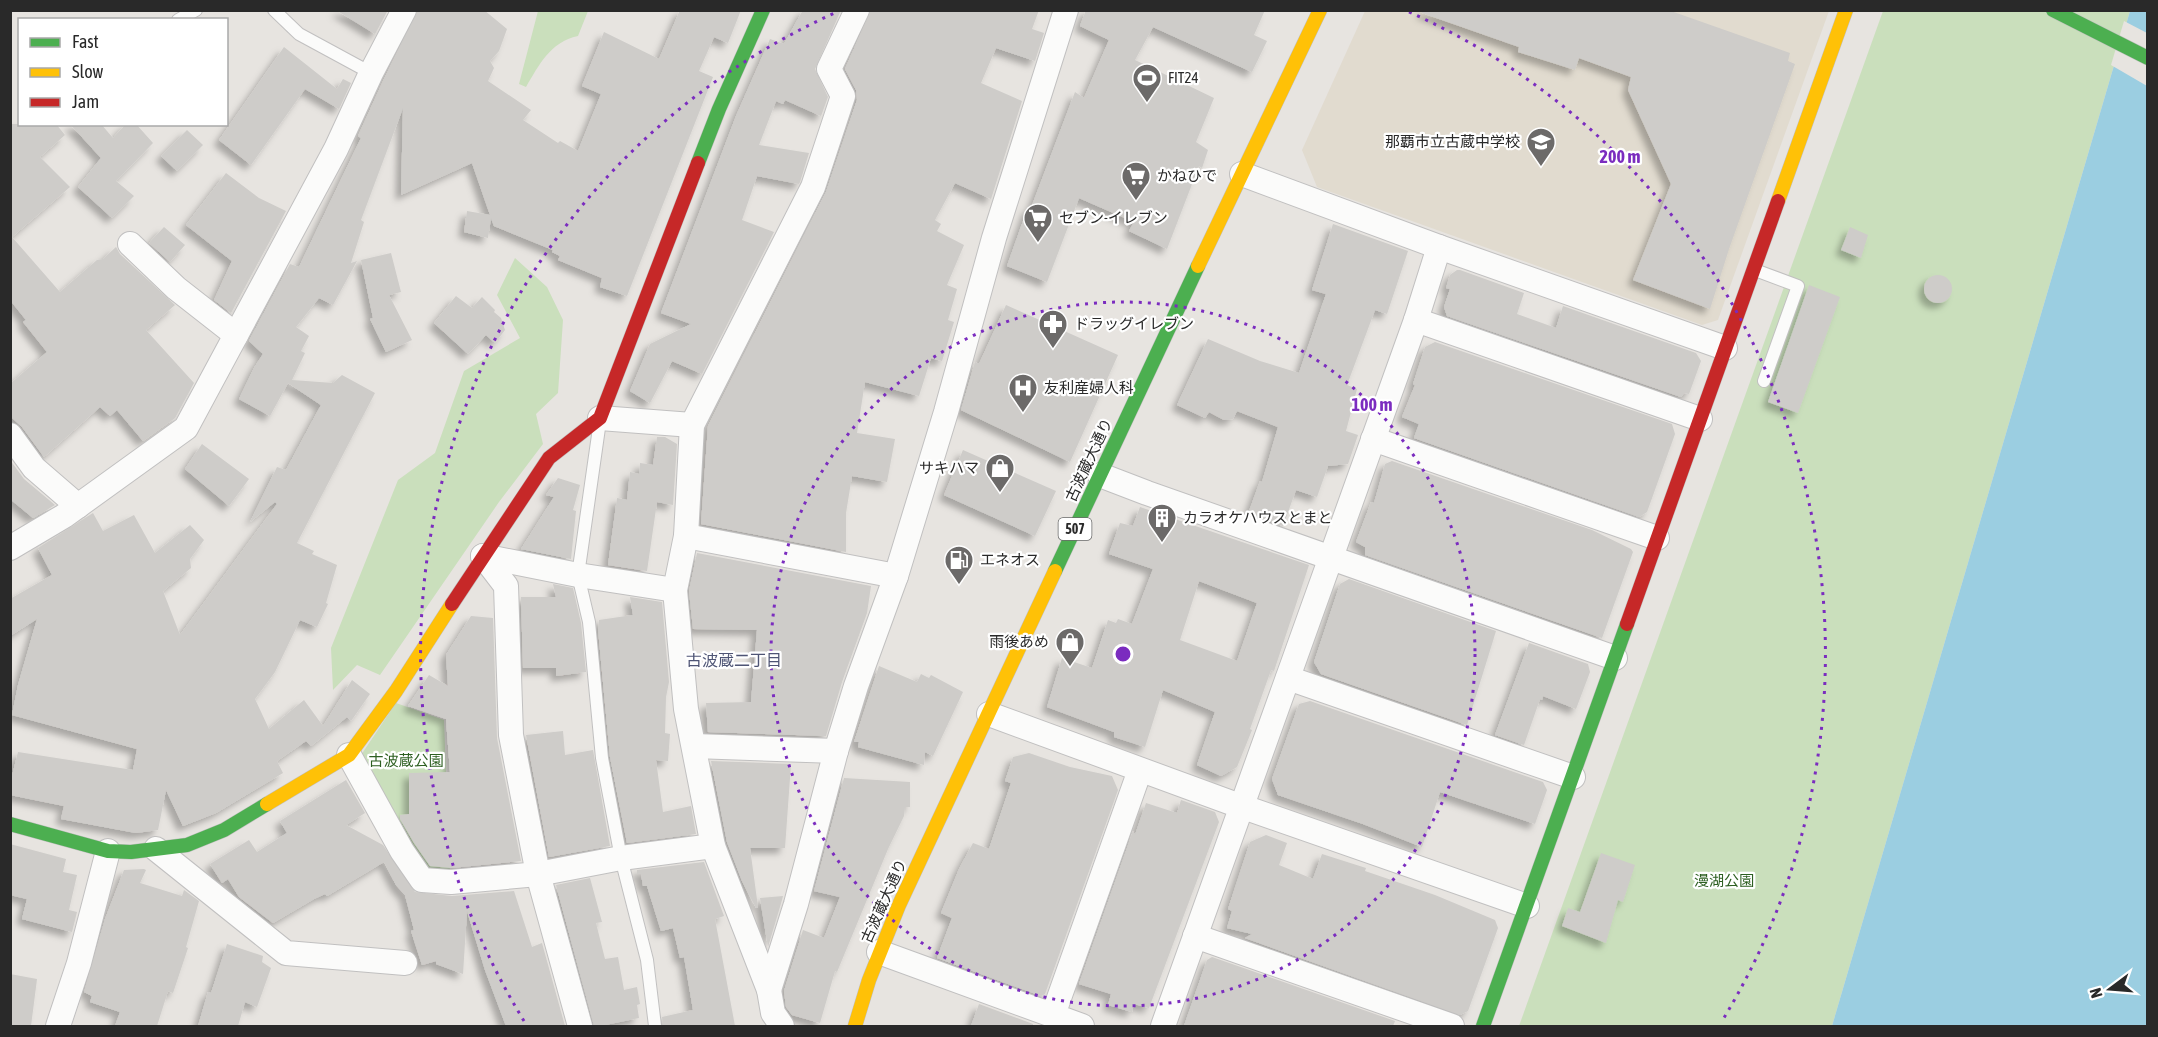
<svg xmlns="http://www.w3.org/2000/svg" width="2158" height="1037" font-family="'Asap Condensed','Noto Sans JP',sans-serif">
<defs>
<filter id="shadow"><feDropShadow dx="-5.5" dy="5.5" stdDeviation="3" flood-color="#0004"/></filter>
</defs>
<rect width="100%" height="100%" fill="#e7e4e0"/>
<polygon fill="#e1dbcf" points="1365,11 1829,11 1718,320 1702,325 1317,187 1302,150"/>
<g fill="#cadfbc">
<path d="M 538,11 L 588,11 L 578,36 C 550,42 539,65 526,87 L 519,84 Z"/>
<polygon points="1883,11 2130,11 1832,1026 1519,1026"/>
<polygon points="515,258 547,287 563,320 558,393 536,414 543,444 499,502 380,675 357,665 333,690 331,648 398,480 435,453 464,371 520,338 497,295"/>
<polygon points="396,703 444,720 450,876 424,876 359,758"/>
</g>
<polygon fill="#9bcee1" points="2130,11 2147,11 2147,1026 1832,1026"/>
<polygon fill="#e7e4e0" points="2124,21 2147,33 2147,86 2111,65"/>
<g fill="#ceccc9" fill-rule="evenodd" filter="url(#shadow)">
<polygon points="336,10 388,10 375,34"/>
<polygon points="418,10 484,10 507,29 499,51 490,61 494,68 488,81 531,110 523,120 558,143 560,141 578,151 601,94 582,86 604,32 659,59 680,10 741,10 728,43 714,37 699,71 713,77 627,296 600,287 602,278 558,260 560,256 552,252 553,250 494,226 491,218 488,238 464,232 467,211 490,215 472,163 401,195 403,108 361,220 364,222 351,263 357,261 333,305 319,298 296,327 309,336 301,351 305,353 292,380 333,383 342,375 375,393 297,543 314,551 312,554 337,565 326,603 328,604 317,627 300,620 275,672 255,699 269,729 304,700 323,726 352,680 370,694 351,721 347,717 311,746 306,741 277,761 283,773 216,813 183,826 166,790 158,830 136,833 61,819 64,806 10,795 10,784 18,752 133,770 137,749 12,715 18,685 37,619 10,636 10,599 52,575 38,548 93,513 103,531 134,515 155,553 190,525 204,540 190,559 191,568 163,591 180,635 277,504 275,502 250,522 277,467 286,470 321,405 288,383 270,416 239,399 254,368 263,354 249,341 290,264 299,267 361,138 358,136 384,79"/>
<polygon points="803,10 841,10 815,69 828,97 821,116 785,100 783,104 776,101 759,145 809,153 800,182 799,184 757,176 742,220 774,232 702,374 672,361 650,403 630,391 650,344 691,324 661,313 736,116 770,39 784,44"/>
<polygon points="871,10 1039,10 1032,29 1044,33 1035,61 996,48 981,83 1022,101 991,199 955,183 935,220 941,224 937,231 964,245 947,285 957,289 948,320 954,322 942,361 931,358 919,396 865,382 857,433 895,439 887,482 852,476 846,513 846,552 701,524 708,426 826,192 857,100 856,90 845,69"/>
<polygon points="1086,10 1265,10 1254,35 1267,41 1252,72 1153,27 1135,60 1214,98 1196,142 1208,150 1202,168 1199,166 1167,249 1129,231 1134,222 1079,198 1047,282 1007,266 1028,207 1031,208 1075,92 1084,98 1109,40 1080,26"/>
<polygon points="1422,10 1668,10 1790,53 1788,61 1795,64 1729,249 1710,309 1633,280 1671,184 1628,90 1631,77 1579,58 1575,70 1518,52 1519,47 1422,13"/>
<polygon points="284,47 337,89 343,79 351,83 339,109 305,89 251,165 219,140"/>
<polygon points="10,124 56,124 65,135 40,157 70,187 12,237 60,292 97,260 103,259 116,247 120,254 175,305 146,330 194,383 175,418 143,441 117,410 110,416 100,407 44,457 22,427 10,416 10,384 47,352 23,322 26,320 10,300"/>
<polygon points="70,124 101,124 113,138 126,124 136,124 153,143 116,181 134,196 112,218 78,187 101,158"/>
<polygon points="187,130 203,145 177,171 161,156"/>
<polygon points="226,173 259,198 286,211 231,313 214,300 232,261 186,225"/>
<polygon points="1333,224 1408,251 1387,314 1375,310 1347,385 1357,389 1346,431 1358,435 1348,464 1328,466 1317,497 1296,490 1283,526 1248,514 1260,481 1262,482 1278,427 1237,411 1233,419 1224,420 1209,412 1205,418 1177,405 1208,339 1260,361 1299,373 1326,294 1312,290"/>
<polygon points="164,227 185,245 170,262 149,243"/>
<polygon points="1850,227 1868,235 1861,258 1841,250"/>
<polygon points="391,253 401,292 389,295 412,340 386,352 370,319 373,318 361,260"/>
<polygon points="1457,270 1460,270 1524,293 1517,314 1556,328 1563,306 1696,353 1701,361 1689,394 1684,393 1681,397 1447,316 1444,307 1450,289 1446,288 1450,275"/>
<circle cx="1938" cy="289" r="14"/>
<polygon points="1809,285 1840,297 1798,413 1768,402"/>
<polygon points="456,296 472,308 482,297 495,310 494,312 501,318 505,330 495,343 486,335 468,354 434,323"/>
<polygon points="1006,305 1118,355 1070,462 961,410 975,362 979,364"/>
<polygon points="1435,342 1672,424 1675,434 1647,512 1639,517 1414,438 1419,424 1402,417 1415,385 1413,384 1425,347"/>
<polygon points="657,437 665,437 677,444 673,505 657,502 647,571 608,565 617,498 627,500 630,472 639,474 640,463 653,465"/>
<polygon points="202,444 249,479 229,506 185,469"/>
<polygon points="963,450 1056,491 1035,536 944,495"/>
<polygon points="10,460 24,479 55,505 33,518 10,499"/>
<polygon points="1392,461 1592,530 1631,549 1633,552 1602,638 1365,555 1365,547 1356,542 1371,502 1374,503 1385,464"/>
<polygon points="558,478 580,485 573,510 576,511 571,559 521,549 554,497 546,495"/>
<path d="M 1140,507 L 1309,565 L 1274,671 L 1271,670 L 1250,729 L 1252,730 L 1237,767 L 1221,776 L 1197,765 L 1215,712 L 1163,690 L 1145,747 L 1114,737 L 1114,732 L 1047,707 L 1062,658 L 1092,668 L 1108,620 L 1116,623 L 1118,619 L 1132,624 L 1153,569 L 1109,554 L 1120,523 L 1133,526 ZM 1199,581 L 1257,603 L 1237,661 L 1180,640 Z"/>
<polygon points="697,553 871,586 867,613 842,682 826,736 708,732 706,703 751,702 757,630 693,629 689,591"/>
<polygon points="1349,579 1496,631 1467,725 1321,674 1314,662 1340,584"/>
<polygon points="553,584 573,588 581,623 586,672 556,676 556,668 523,668 521,597 556,597"/>
<polygon points="630,597 662,602 669,682 666,697 665,733 670,734 668,761 656,760 663,812 691,806 696,834 627,843 610,757 598,629 599,620 633,615"/>
<polygon points="471,616 493,618 497,738 521,861 451,868 430,866 414,843 400,819 400,815 409,814 409,773 450,772 446,719 408,706 429,675 448,686 446,655"/>
<polygon points="1529,643 1588,664 1590,672 1576,709 1543,696 1542,700 1540,699 1524,745 1495,735"/>
<polygon points="879,666 917,682 921,674 929,678 931,675 963,692 933,756 925,752 924,765 858,747 859,742 854,742"/>
<polygon points="1310,701 1543,782 1547,790 1535,824 1440,792 1422,847 1363,824 1278,795 1272,779 1299,704"/>
<polygon points="563,731 565,755 593,750 610,846 549,857 526,735"/>
<polygon points="1029,753 1070,767 1112,776 1118,790 1045,994 1041,996 937,958 952,918 941,913 959,869 973,843 989,849 1011,783 1005,781 1013,757"/>
<polygon points="711,761 791,764 785,848 750,848 758,907 756,908 742,881 727,842"/>
<polygon points="844,778 910,782 910,807 905,807 904,816 888,849 837,972 835,971 820,1023 792,1015 786,1007 784,991 803,930 824,938 840,897 814,891"/>
<polygon points="346,780 365,813 346,825 383,845 415,892 452,896 514,891 532,947 542,943 565,1026 506,1026 485,970 467,911 463,974 436,964 436,961 422,965 411,931 414,930 405,895 396,885 384,862 327,896 325,894 314,899 273,923 239,897 228,879 222,883 210,864 249,840 257,852 287,833 280,821"/>
<polygon points="1181,800 1215,812 1219,822 1149,1008 1134,1004 1132,1012 1108,1005 1111,994 1079,984 1133,831 1135,835 1146,803 1177,813"/>
<polygon points="1266,835 1287,843 1279,865 1313,879 1322,854 1366,868 1365,871 1435,895 1495,920 1498,928 1468,1011 1460,1015 1245,938 1252,934 1227,928 1232,911 1228,909 1250,842"/>
<polygon points="10,844 66,859 63,872 77,875 69,910 77,912 72,932 22,919 27,899 10,895"/>
<polygon points="1601,853 1635,865 1623,902 1618,900 1606,943 1562,926 1568,908 1580,912"/>
<polygon points="704,862 724,916 715,919 735,1026 663,1026 662,1017 693,1010 684,957 680,958 673,928 661,931 647,886 643,886 641,874 637,874 637,870"/>
<polygon points="144,869 146,870 140,883 182,896 184,890 199,901 186,947 188,948 173,993 168,991 157,1026 115,1026 120,1012 90,1002 92,996 84,992 105,919 124,870"/>
<polygon points="590,878 602,922 596,923 605,959 618,957 624,990 637,987 640,1004 637,1005 639,1018 600,1026 594,1026 556,885"/>
<polygon points="783,896 782,900 768,947 760,898"/>
<polygon points="227,944 263,956 262,962 271,968 257,1007 245,1002 238,1026 198,1026 208,992 211,993"/>
<polygon points="1212,957 1395,1021 1393,1026 1184,1026 1207,960"/>
<polygon points="10,974 37,979 31,1026 10,1026"/>
<polygon points="979,1004 1033,1024 1033,1026 971,1026"/>
</g>
<g fill="none" stroke-linecap="round" stroke-linejoin="round">
<g stroke="#c1c0c0" stroke-width="14">
<g id="lane">
<polyline points="274,10 299,34 371,73"/>
<polyline points="178,20 196,10"/>
<polyline points="1755,270 1798,286 1764,381"/>
<polyline points="599,428 578,575 589,622 602,758 621,858 647,960 655,1026"/>
</g>
</g>
<g stroke="#c1c0c0" stroke-width="26">
<g id="street">
<polyline points="1242,174 1439,247 1725,348"/>
<polyline points="130,244 176,288 236,335"/>
<polyline points="1416,320 1700,419"/>
<polyline points="600,418 692,425"/>
<polyline points="10,435 34,468 78,506"/>
<polyline points="1373,439 1657,538"/>
<polyline points="1100,475 1147,493 1615,658"/>
<polyline points="686,536 896,576"/>
<polyline points="10,548 64,516 186,428 336,149 371,73 404,10"/>
<polyline points="483,556 506,586 511,735 538,874 580,1026"/>
<polyline points="483,556 578,575 675,590"/>
<polyline points="1288,678 1573,777"/>
<polyline points="989,714 1229,802 1527,906"/>
<polyline points="694,746 836,751"/>
<polyline points="349,755 402,851 422,880 451,882 538,874 621,858 713,846"/>
<polyline points="156,849 286,953 405,963"/>
<polyline points="1195,936 1452,1026"/>
<polyline points="879,952 1082,1026"/>
<polyline points="769,990 796,904 836,751 856,686 896,576 946,412 994,238 1066,10"/>
<polyline points="1053,1015 1140,770"/>
<polyline points="58,1026 79,963 108,851"/>
<polyline points="782,1026 773,1013 769,990 713,846 686,709 675,590 686,536 692,425 813,187 843,96 829,69 857,10"/>
<polyline points="1163,1026 1416,320 1439,247"/>
</g>
</g>
<g stroke="#c1c0c0" stroke-width="15">
<g id="fast">
<polyline points="2053,10 2148,58"/>
<polyline points="698,163 719,109 763,10"/>
<polyline points="1055,571 1198,266"/>
<polyline points="10,824 108,851 131,852 187,845 224,830 267,804"/>
<polyline points="1483,1026 1627,624"/>
</g>
</g>
<g stroke="#c1c0c0" stroke-width="15">
<g id="slow">
<polyline points="1778,201 1846,10"/>
<polyline points="1198,266 1320,10"/>
<polyline points="267,804 349,755 396,691 452,604"/>
<polyline points="855,1026 869,980 899,905 1055,571"/>
</g>
</g>
<g stroke="#c1c0c0" stroke-width="15">
<g id="jam">
<polyline points="452,604 549,458 600,418 698,163"/>
<polyline points="1627,624 1778,201"/>
</g>
</g>
<use href="#lane" stroke="#fbfbfa" stroke-width="12"/>
<use href="#street" stroke="#fbfbfa" stroke-width="24"/>
<use href="#fast" stroke="#4caf50" stroke-width="14"/>
<use href="#slow" stroke="#ffc107" stroke-width="14"/>
<use href="#jam" stroke="#c62828" stroke-width="14"/>
</g>
<g fill="none" stroke="#7b2cbf" stroke-width="3" stroke-dasharray="3 6">
<circle cx="1123" cy="654" r="352"/>
<path d="M524 1021A703 703 0 0 1 837 12M1409 12A703 703 0 0 1 1722 1021"/>
</g>
<defs>
<g id="stadium-pin" transform="scale(1.5)"><path d="M0 17L-7.5 6A9.5 9.5 0 1 1 7.5 6Z" fill="#6c6a69" stroke="#fff"/><path d="M0-5a6.5 5 0 1 0 0 10a6.5 5 0 1 0 0-10ZM-3.5-1.8h7v3.6h-7Z" fill="#fff"/></g>
<g id="school-pin" transform="scale(1.5)"><path d="M0 17L-7.5 6A9.5 9.5 0 1 1 7.5 6Z" fill="#6c6a69" stroke="#fff"/><path d="M0-5L7-2L0 1L-7-2ZM-4 1L0 2.5L4 1V4Q0 6-4 4Z" fill="#fff"/></g>
<g id="supermarket-pin" transform="scale(1.5)"><path d="M0 17L-7.5 6A9.5 9.5 0 1 1 7.5 6Z" fill="#6c6a69" stroke="#fff"/><path d="M-6-5.5h2.5l.6 2H6L4.5 2H-2.5L-4.4-4H-6ZM-1.5 3.2a1.3 1.3 0 1 0 .1 0ZM3 3.2a1.3 1.3 0 1 0 .1 0Z" fill="#fff"/></g>
<g id="pharmacy-pin" transform="scale(1.5)"><path d="M0 17L-7.5 6A9.5 9.5 0 1 1 7.5 6Z" fill="#6c6a69" stroke="#fff"/><path d="M-2-6h4v4h4v4h-4v4h-4v-4h-4v-4h4Z" fill="#fff"/></g>
<g id="hospital-pin" transform="scale(1.5)"><path d="M0 17L-7.5 6A9.5 9.5 0 1 1 7.5 6Z" fill="#6c6a69" stroke="#fff"/><path d="M-5-5h3v3.5h4V-5h3V5h-3V1.5h-4V5h-3Z" fill="#fff"/></g>
<g id="shop-pin" transform="scale(1.5)"><path d="M0 17L-7.5 6A9.5 9.5 0 1 1 7.5 6Z" fill="#6c6a69" stroke="#fff"/><path d="M-5-2.5h2.3a2.7 3.5 0 0 1 5.4 0H5L5.5 6h-11ZM-1.5-2.5h3a1.5 2.3 0 0 0-3 0Z" fill="#fff"/></g>
<g id="building-pin" transform="scale(1.5)"><path d="M0 17L-7.5 6A9.5 9.5 0 1 1 7.5 6Z" fill="#6c6a69" stroke="#fff"/><path d="M-4-6H4V6H1V3H-1V6H-4ZM-2.5-4.3h1.7v1.8h-1.7ZM.8-4.3h1.7v1.8H.8ZM-2.5-1h1.7V.8h-1.7ZM.8-1h1.7V.8H.8Z" fill="#fff"/></g>
<g id="fuel-pin" transform="scale(1.5)"><path d="M0 17L-7.5 6A9.5 9.5 0 1 1 7.5 6Z" fill="#6c6a69" stroke="#fff"/><path d="M-5.5-6h7V0h2V4h1.3V-2.5L3-4.5l.8-.8L6-3V5H2.5V1h-1V6h-7ZM-4.2-4.7v3.2H.2V-4.7Z" fill="#fff"/></g>
</defs>
<g fill-rule="evenodd">
<use href="#stadium-pin" x="1147" y="78"/>
<use href="#school-pin" x="1541" y="142"/>
<use href="#supermarket-pin" x="1136" y="176"/>
<use href="#supermarket-pin" x="1038" y="218"/>
<use href="#pharmacy-pin" x="1053" y="324"/>
<use href="#hospital-pin" x="1023" y="388"/>
<use href="#shop-pin" x="1000" y="468"/>
<use href="#building-pin" x="1162" y="518"/>
<use href="#fuel-pin" x="959" y="560"/>
<use href="#shop-pin" x="1070" y="642"/>
</g>
<g text-anchor="middle" stroke-width="4.5" stroke-linejoin="round" paint-order="stroke">
<rect fill="#fff" stroke="#696969" stroke-width="1.5" x="1058.5" y="518" width="33" height="22" rx="4.5"/>
<g font-size="14" font-weight="bold" fill="#292929">
<text x="1075" y="534">507</text>
</g>
<g font-size="15" fill="#292929" stroke="#fff" text-anchor="start">
<text x="1168" y="83">FIT24</text>
<text x="1520" y="147" text-anchor="end">那覇市立古蔵中学校</text>
<text x="1157" y="181">かねひで</text>
<text x="1059" y="223">セブン-イレブン</text>
<text x="1074" y="329">ドラッグイレブン</text>
<text x="1044" y="393">友利産婦人科</text>
<text x="979" y="473" text-anchor="end">サキハマ</text>
<text x="1183" y="523">カラオケハウスとまと</text>
<text x="980" y="565">エネオス</text>
<text x="1049" y="647" text-anchor="end">雨後あめ</text>
</g>
<g font-size="15" fill="#292929" stroke="#fff">
<text transform="translate(1089 460) rotate(-65)" y="5">古波蔵大通り</text>
<text transform="translate(884 901) rotate(-66)" y="5">古波蔵大通り</text>
</g>
<g font-size="15" fill="#2d5f21" stroke="#fff">
<text x="406" y="766">古波蔵公園</text>
<text x="1724" y="886">漫湖公園</text>
</g>
<g font-size="16" fill="#4f5575" stroke="#fff">
<text x="734" y="666">古波蔵二丁目</text>
</g>
</g>
<circle cx="1123" cy="654" r="9" fill="#7b2cbf" stroke="#fff" stroke-width="3"/>
<g font-size="18" text-anchor="middle" font-weight="bold" fill="#7b2cbf" stroke="#fff" stroke-width="4.5" stroke-linejoin="round" paint-order="stroke">
<text x="1620" y="163">200 m</text>
<text x="1372" y="411">100 m</text>
</g>
<rect width="2158" height="1037" fill="none" stroke="#292929" stroke-width="24"/>
<rect x="18" y="18" width="210" height="108" fill="#ffffff" stroke="#a9a9a9" stroke-width="1.5"/>
<rect x="30" y="38" width="30" height="9" fill="#4caf50" stroke="#a9a9a9" stroke-width="1.5"/>
<text x="72" y="48" font-size="18" fill="#292929">Fast</text>
<rect x="30" y="68" width="30" height="9" fill="#ffc107" stroke="#a9a9a9" stroke-width="1.5"/>
<text x="72" y="78" font-size="18" fill="#292929">Slow</text>
<rect x="30" y="98" width="30" height="9" fill="#c62828" stroke="#a9a9a9" stroke-width="1.5"/>
<text x="72" y="108" font-size="18" fill="#292929">Jam</text>
<g transform="translate(2110 989) rotate(254)" stroke="#ffffff" stroke-width="4.5" paint-order="stroke">
<path d="M0-4.5L10 22L0 15L-10 22Z" fill="#292929"/>
<text y="-9" font-size="16" font-weight="bold" text-anchor="middle" fill="#292929">N</text>
</g>
</svg>
